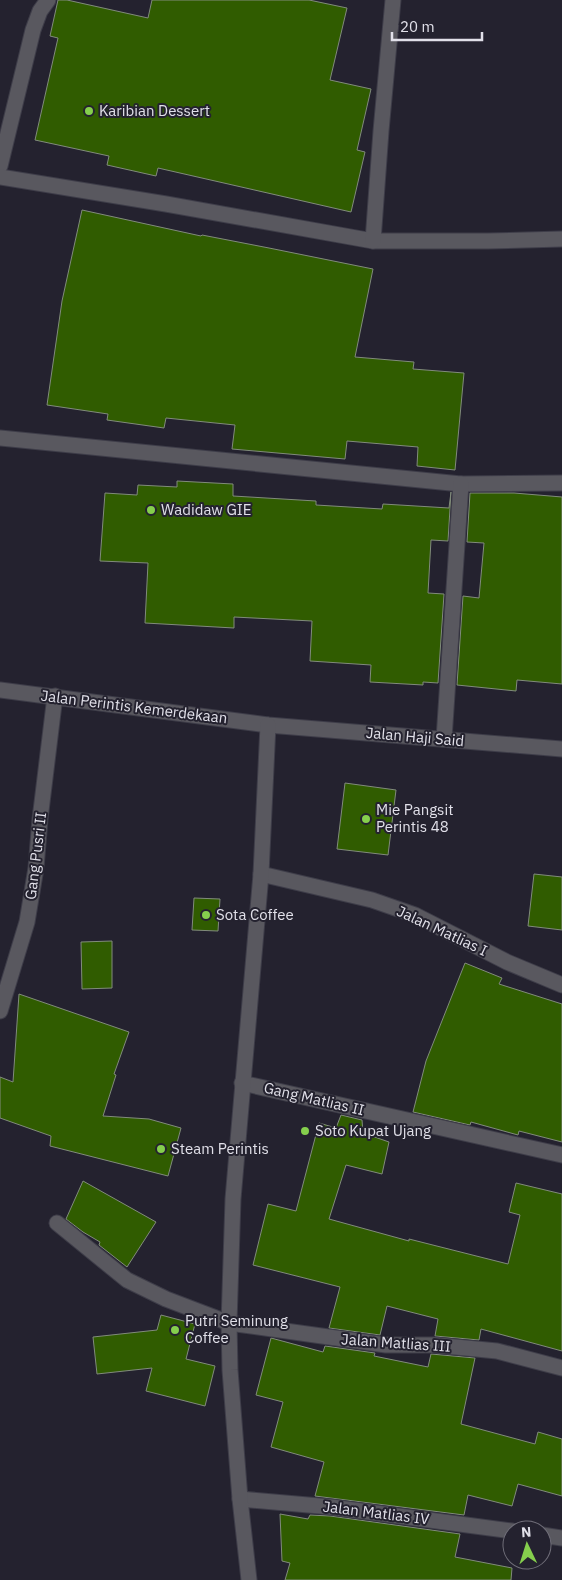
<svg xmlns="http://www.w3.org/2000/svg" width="562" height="1580" font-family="'IBM Plex Sans',sans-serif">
<rect width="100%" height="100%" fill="#24222f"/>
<g fill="#305c00" stroke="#818b7c">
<polygon points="58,0 67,0 148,18 152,0 309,0 347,8 330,80 371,89 357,150 365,152 351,212 158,168 156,176 107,165 109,156 35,140 58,38 50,36"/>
<polygon points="82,210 201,236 202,235 269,248 373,269 355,357 414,362 413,369 464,373 455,470 417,466 418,447 347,441 345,459 232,449 235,425 166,418 164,428 107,420 108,414 47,405 62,301"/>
<polygon points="177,481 233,484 233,496 316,501 316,505 382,509 383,504 449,508 451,492 448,541 431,540 428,593 444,594 438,683 423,682 423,685 370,682 371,665 310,661 312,621 234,617 234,628 145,623 148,563 100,561 105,493 137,495 138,485 177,487"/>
<polygon points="470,493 514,493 562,497 562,684 517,680 516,691 457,685 463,596 479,598 484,543 467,542"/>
<polygon points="345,783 396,790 388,855 337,849"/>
<polygon points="534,874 562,877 562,930 528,926"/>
<polygon points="194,898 220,899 218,931 192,930"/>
<polygon points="112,941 112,988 82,989 81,942"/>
<polygon points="465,963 502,978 499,984 562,1004 562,1142 519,1131 518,1135 471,1122 470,1125 413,1112 426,1061"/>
<polygon points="19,994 129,1032 114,1074 116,1075 103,1116 149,1119 181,1128 168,1176 50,1146 51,1136 0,1118 0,1077 13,1082"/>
<polygon points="341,1115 362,1120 363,1133 389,1142 382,1174 346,1165 329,1219 409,1241 409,1239 508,1264 520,1215 509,1212 516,1183 562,1194 562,1351 481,1329 479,1340 435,1336 438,1319 387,1306 380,1335 329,1328 340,1287 253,1265 268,1204 296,1211 319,1123 336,1128"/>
<polygon points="83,1181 156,1222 127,1267 99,1245 100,1242 83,1232 66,1219"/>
<polygon points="161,1315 195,1324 186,1359 215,1366 205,1406 146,1391 152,1368 97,1374 93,1337 157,1330"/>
<polygon points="271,1338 323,1352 325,1346 375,1353 374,1356 428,1367 431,1354 475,1358 461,1424 535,1444 538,1432 562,1439 562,1496 518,1484 512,1506 468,1495 464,1515 315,1496 324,1462 271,1447 283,1402 256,1395"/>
<polygon points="280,1514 308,1519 310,1515 330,1516 460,1534 455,1557 512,1568 511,1580 285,1580 290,1563 282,1561"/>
</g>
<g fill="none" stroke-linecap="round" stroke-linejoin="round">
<g stroke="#3e3d49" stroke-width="17">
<g id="minor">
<polyline points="0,166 33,30 40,11 48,0"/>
<polyline points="0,177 166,204 373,241 488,241 562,239"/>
<polyline points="373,241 381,131 393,0"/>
<polyline points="0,438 461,484 562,483"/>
<polyline points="0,690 268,725 562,749"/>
<polyline points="444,739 461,484"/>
<polyline points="261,874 372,900 415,915 507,962 562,985"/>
<polyline points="0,1011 27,922 36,868 40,819 55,696"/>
<polyline points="242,1083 562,1155"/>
<polyline points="57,1223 127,1280 166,1299 229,1323 386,1345 435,1345 497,1351 562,1368"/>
<polyline points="240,1499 331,1507 512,1531"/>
<polyline points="542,1535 562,1538"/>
<polyline points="249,1580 240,1499 230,1370 229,1323 233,1199 261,874 268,725"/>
</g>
</g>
<use href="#minor" stroke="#59585f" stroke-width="15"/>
</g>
<g fill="#85cf4d" stroke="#24222f" stroke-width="2">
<circle cx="89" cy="111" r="5"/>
<circle cx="151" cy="510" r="5"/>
<circle cx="366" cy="819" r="5"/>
<circle cx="206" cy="915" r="5"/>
<circle cx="305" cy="1131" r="5"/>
<circle cx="161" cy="1149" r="5"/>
<circle cx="175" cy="1330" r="5"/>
</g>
<g text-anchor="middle" stroke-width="4" stroke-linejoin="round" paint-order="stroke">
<g font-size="15" fill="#e1e0e9" stroke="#24222f" text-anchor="start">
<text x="99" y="116">Karibian Dessert</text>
<text x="161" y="515">Wadidaw GIE</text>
<text x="376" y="815">Mie Pangsit<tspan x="376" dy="17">Perintis 48</tspan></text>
<text x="216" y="920">Sota Coffee</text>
<text x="315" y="1136">Soto Kupat Ujang</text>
<text x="171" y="1154">Steam Perintis</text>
<text x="185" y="1326">Putri Seminung<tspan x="185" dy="17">Coffee</tspan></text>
</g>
<g font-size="15" fill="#e1e0e9" stroke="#24222f">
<text transform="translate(134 707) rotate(7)" y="5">Jalan Perintis Kemerdekaan</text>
<text transform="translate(415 737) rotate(5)" y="5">Jalan Haji Said</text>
<text transform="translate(36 856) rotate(-83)" y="5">Gang Pusri II</text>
<text transform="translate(442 931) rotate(25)" y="5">Jalan Matlias I</text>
<text transform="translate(314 1099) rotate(13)" y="5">Gang Matlias II</text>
<text transform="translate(396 1343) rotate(4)" y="5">Jalan Matlias III</text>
<text transform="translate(376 1513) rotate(7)" y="5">Jalan Matlias IV</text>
</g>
</g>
<g transform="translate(527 1545) rotate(356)"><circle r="24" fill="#24222f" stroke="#706e79"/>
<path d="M0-4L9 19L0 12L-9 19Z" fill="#85cf4d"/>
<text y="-8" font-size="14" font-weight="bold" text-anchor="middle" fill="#e1e0e9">N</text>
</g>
<path d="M392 32v8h90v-8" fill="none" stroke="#e1e0e9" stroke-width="2.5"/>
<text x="400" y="32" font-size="15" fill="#e1e0e9" stroke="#24222f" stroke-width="4" paint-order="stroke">20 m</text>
</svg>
